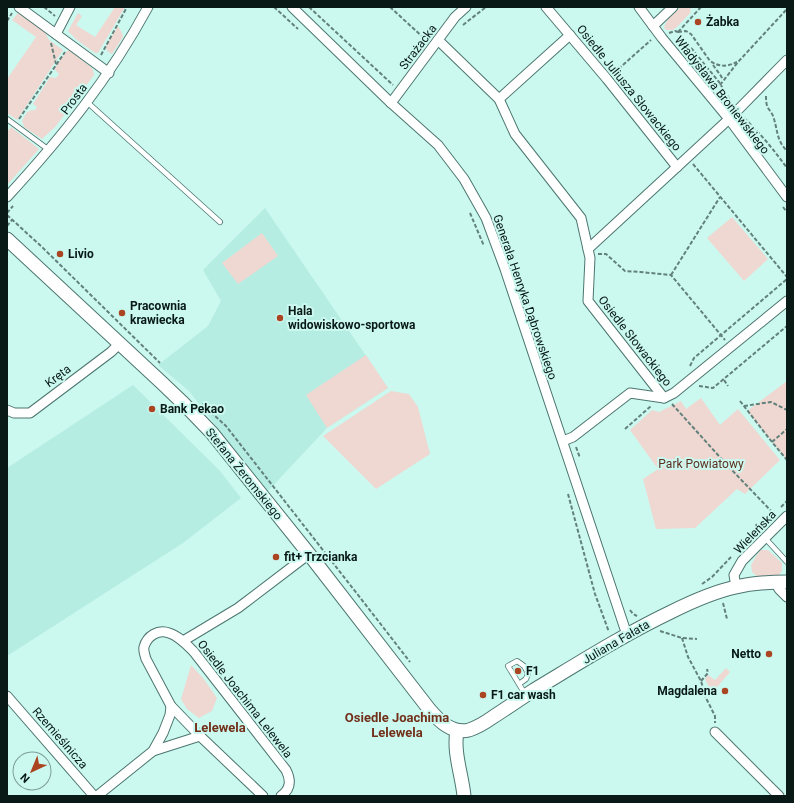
<svg xmlns="http://www.w3.org/2000/svg" width="794" height="803" font-family="Roboto,sans-serif">
<rect width="100%" height="100%" fill="#cbf9f0"/>
<g fill="#b6ede3">
<polygon points="265,208 388,388 327,428 267,492 189,391 158,365 208,326 221,301 203,270"/>
<polygon points="133,385 220,471 241,498 183,543 7,656 7,468"/>
</g>
<g fill="#efd8d1">
<polygon points="115,7 125,7 98,53 95,53 77,40 68,31 78,13 82,16 76,25 95,37"/>
<polygon points="681,7 692,7 690,10 691,12 677,27 673,30 666,30 664,27 668,19"/>
<polygon points="18,13 23,15 45,32 49,40 63,50 17,120 7,113 7,79 36,37 12,20"/>
<polygon points="118,26 122,33 123,37 112,54 107,51 106,46"/>
<path d="M 69,50 L 92,68 L 93,70 L 94,75 L 65,114 L 55,127 L 42,139 L 24,127 L 22,121 C 25,115 27,109 35,110 L 37,107 L 33,104 L 50,77 L 56,78 L 59,74 L 54,69 L 66,52 Z"/>
<polygon points="11,127 39,149 7,185 7,132"/>
<polygon points="732,217 768,259 744,281 707,238"/>
<polygon points="262,233 278,256 238,284 222,263"/>
<polygon points="366,355 388,388 327,428 306,395"/>
<polygon points="787,381 787,460 772,442 747,411"/>
<polygon points="391,391 409,394 418,407 430,454 376,489 323,436"/>
<polygon points="701,398 720,425 738,409 780,460 745,494 737,489 695,528 656,529 643,479 658,469 630,430 652,410 659,412 681,401 686,409"/>
<polygon points="761,550 768,550 782,563 782,571 779,575 758,577 752,572 751,565 757,555"/>
<polygon points="191,665 203,678 217,698 212,711 199,718 187,709 181,699"/>
<polygon points="726,668 730,672 712,693 705,679 708,675 715,680"/>
</g>
<g fill="none" stroke-linecap="round" stroke-linejoin="round">
<g stroke="#4c766f" stroke-width="6">
<g id="lane">
<polyline points="87,102 220,222"/>
<polyline points="7,119 49,150"/>
<polyline points="765,538 787,562"/>
<polyline points="519,684 526,679 528,673 524,666 517,661 508,666 525,694"/>
</g>
</g>
<g stroke="#4c766f" stroke-width="11">
<g id="street">
<polyline points="19,7 109,73"/>
<polyline points="292,7 391,103 438,145 464,179 486,218 505,269 627,635"/>
<polyline points="546,7 607,79 677,167"/>
<polyline points="639,7 662,38 729,119 787,197"/>
<polyline points="653,26 673,7"/>
<polyline points="56,34 70,7"/>
<polyline points="438,40 499,99 515,134 581,218 590,258 588,301 664,398"/>
<polyline points="499,99 570,35"/>
<polyline points="391,103 455,17 466,7"/>
<path d="M 7,197 C 62,137 109,79 148,7"/>
<polyline points="588,249 677,167 729,119 787,60"/>
<polyline points="7,410 14,413 30,413 111,352 119,344"/>
<polyline points="563,441 573,437 630,393 664,398 674,393 787,301"/>
<polyline points="775,582 779,589 787,597"/>
<polyline points="736,587 734,575 742,561 787,516"/>
<polyline points="183,641 238,608 309,554"/>
<polyline points="7,696 94,796"/>
<polyline points="715,732 779,796"/>
<polyline points="153,751 200,736"/>
<polyline points="97,796 153,751 163,733 170,715 171,706"/>
<path d="M 263,796 L 200,736 L 171,706 L 146,659 C 145,655 143,651 144,647 C 147,636 158,629 169,633 C 179,636 187,645 194,652 L 286,770 C 291,780 291,789 281,796"/>
</g>
</g>
<g stroke="#4c766f" stroke-width="15">
<g id="secondary">
<path d="M 7,239 L 161,382 L 184,404 L 212,433 L 309,554 L 429,709 C 439,721 452,734 469,730 C 478,727 486,722 493,717 C 507,708 520,699 534,690 C 579,663 623,635 671,612 C 691,602 713,592 736,587 C 752,583 770,582 787,582"/>
<path d="M 457,731 C 453,752 462,775 464,796"/>
</g>
</g>
<g stroke="#63817c" stroke-width="2" stroke-dasharray="4 2" stroke-linecap="butt">
<polyline points="44,7 55,16"/>
<polyline points="274,7 298,29"/>
<polyline points="309,7 393,85"/>
<polyline points="390,7 426,40"/>
<polyline points="7,21 12,13"/>
<polyline points="463,25 486,7"/>
<path d="M 678,32 L 686,31 L 691,34 L 710,61 C 719,67 727,67 737,62"/>
<polyline points="678,32 701,7"/>
<polyline points="669,33 675,31 678,32 719,82 731,102"/>
<polyline points="51,43 56,64"/>
<polyline points="101,55 127,7"/>
<polyline points="713,65 721,76 723,80"/>
<polyline points="614,73 651,40"/>
<polyline points="720,85 738,62 787,9"/>
<path d="M 766,96 C 766,100 766,104 768,108 C 770,111 772,113 773,116 C 778,130 776,140 787,151"/>
<path d="M 744,118 C 760,133 774,150 787,168"/>
<polyline points="19,119 65,52"/>
<polyline points="693,164 787,277"/>
<polyline points="783,207 787,212"/>
<polyline points="7,213 13,206"/>
<polyline points="470,213 484,246"/>
<polyline points="7,215 42,247 160,363"/>
<polyline points="7,226 12,220"/>
<polyline points="598,254 606,254 625,271 640,272 671,275 725,340"/>
<polyline points="671,275 720,197"/>
<polyline points="690,366 694,358 787,279"/>
<polyline points="724,380 728,386"/>
<polyline points="699,386 713,388 787,326"/>
<polyline points="740,401 772,442 787,460"/>
<polyline points="202,404 226,426 376,618 410,662"/>
<polyline points="672,404 727,465 775,515"/>
<polyline points="744,406 771,402 787,410"/>
<polyline points="625,429 651,406"/>
<polyline points="772,442 787,429"/>
<polyline points="576,447 580,458"/>
<polyline points="568,494 595,594 609,632"/>
<polyline points="781,507 787,501"/>
<polyline points="702,584 712,577 731,557"/>
<polyline points="723,603 727,619"/>
<polyline points="630,610 633,614 637,616"/>
<polyline points="660,631 682,638 697,639"/>
<polyline points="682,638 688,657 701,681 706,698 715,716 715,723"/>
<polyline points="701,681 708,673 707,669"/>
</g>
<use href="#lane" stroke="#fff" stroke-width="4.5"/>
<use href="#street" stroke="#fff" stroke-width="9"/>
<use href="#secondary" stroke="#fff" stroke-width="13"/>
</g>
<g fill="#ab4420" stroke="#cbf9f0" stroke-width="1.5">
<circle cx="698" cy="22" r="4"/>
<circle cx="60" cy="254" r="4"/>
<circle cx="122" cy="313" r="4"/>
<circle cx="280" cy="318" r="4"/>
<circle cx="152" cy="409" r="4"/>
<circle cx="276" cy="557" r="4"/>
<circle cx="769" cy="654" r="4"/>
<circle cx="518" cy="671" r="4"/>
<circle cx="725" cy="691" r="4"/>
<circle cx="483" cy="695" r="4"/>
</g>
<g text-anchor="middle" stroke-width="4" stroke-linejoin="round" paint-order="stroke">
<g font-size="12" font-weight="bold" fill="#081916" stroke="#cbf9f0" text-anchor="start">
<text x="706" y="26">Żabka</text>
<text x="68" y="258">Livio</text>
<text x="130" y="310">Pracownia<tspan x="130" dy="14">krawiecka</tspan></text>
<text x="288" y="315">Hala<tspan x="288" dy="14">widowiskowo-sportowa</tspan></text>
<text x="160" y="413">Bank Pekao</text>
<text x="284" y="561">fit+ Trzcianka</text>
<text x="761" y="658" text-anchor="end">Netto</text>
<text x="526" y="675">F1</text>
<text x="717" y="695" text-anchor="end">Magdalena</text>
<text x="491" y="699">F1 car wash</text>
</g>
<g font-size="12" fill="#081916" stroke="#cbf9f0">
<text transform="translate(418 47) rotate(-53)" y="4">Strażacka</text>
<text transform="translate(629 88) rotate(51)" y="4">Osiedle Juliusza Słowackiego</text>
<text transform="translate(722 95) rotate(52)" y="4">Władysława Broniewskiego</text>
<text transform="translate(74 99) rotate(-53)" y="4">Prosta</text>
<text transform="translate(525 297) rotate(71)" y="4">Generała Henryka Dąbrowskiego</text>
<text transform="translate(635 341) rotate(52)" y="4">Osiedle Słowackiego</text>
<text transform="translate(58 376) rotate(-37)" y="4">Kręta</text>
<text transform="translate(244 474) rotate(51)" y="4">Stefana Żeromskiego</text>
<text transform="translate(755 532) rotate(-46)" y="4">Wieleńska</text>
<text transform="translate(616 642) rotate(-30)" y="4">Juliana Fałata</text>
<text transform="translate(245 699) rotate(52)" y="4">Osiedle Joachima Lelewela</text>
<text transform="translate(60 738) rotate(49)" y="4">Rzemieślnicza</text>
</g>
<g font-size="12" fill="#5e2e1f" stroke="#cbf9f0">
<text x="701" y="468">Park Powiatowy</text>
</g>
<g font-size="13" font-weight="bold" fill="#722f19" stroke="#cbf9f0">
<text x="397" y="722">Osiedle Joachima<tspan x="397" dy="15">Lelewela</tspan></text>
<text x="220" y="732">Lelewela</text>
</g>
</g>
<rect width="794" height="803" fill="none" stroke="#081916" stroke-width="16"/>
<g transform="translate(32 771) rotate(224)"><circle r="19" fill="#cbf9f0" stroke="#7d9f99"/>
<path d="M0-3L7 15L0 10L-7 15Z" fill="#ab4420"/>
<text y="-6" font-size="11" font-weight="bold" text-anchor="middle" fill="#081916">N</text>
</g>
</svg>
